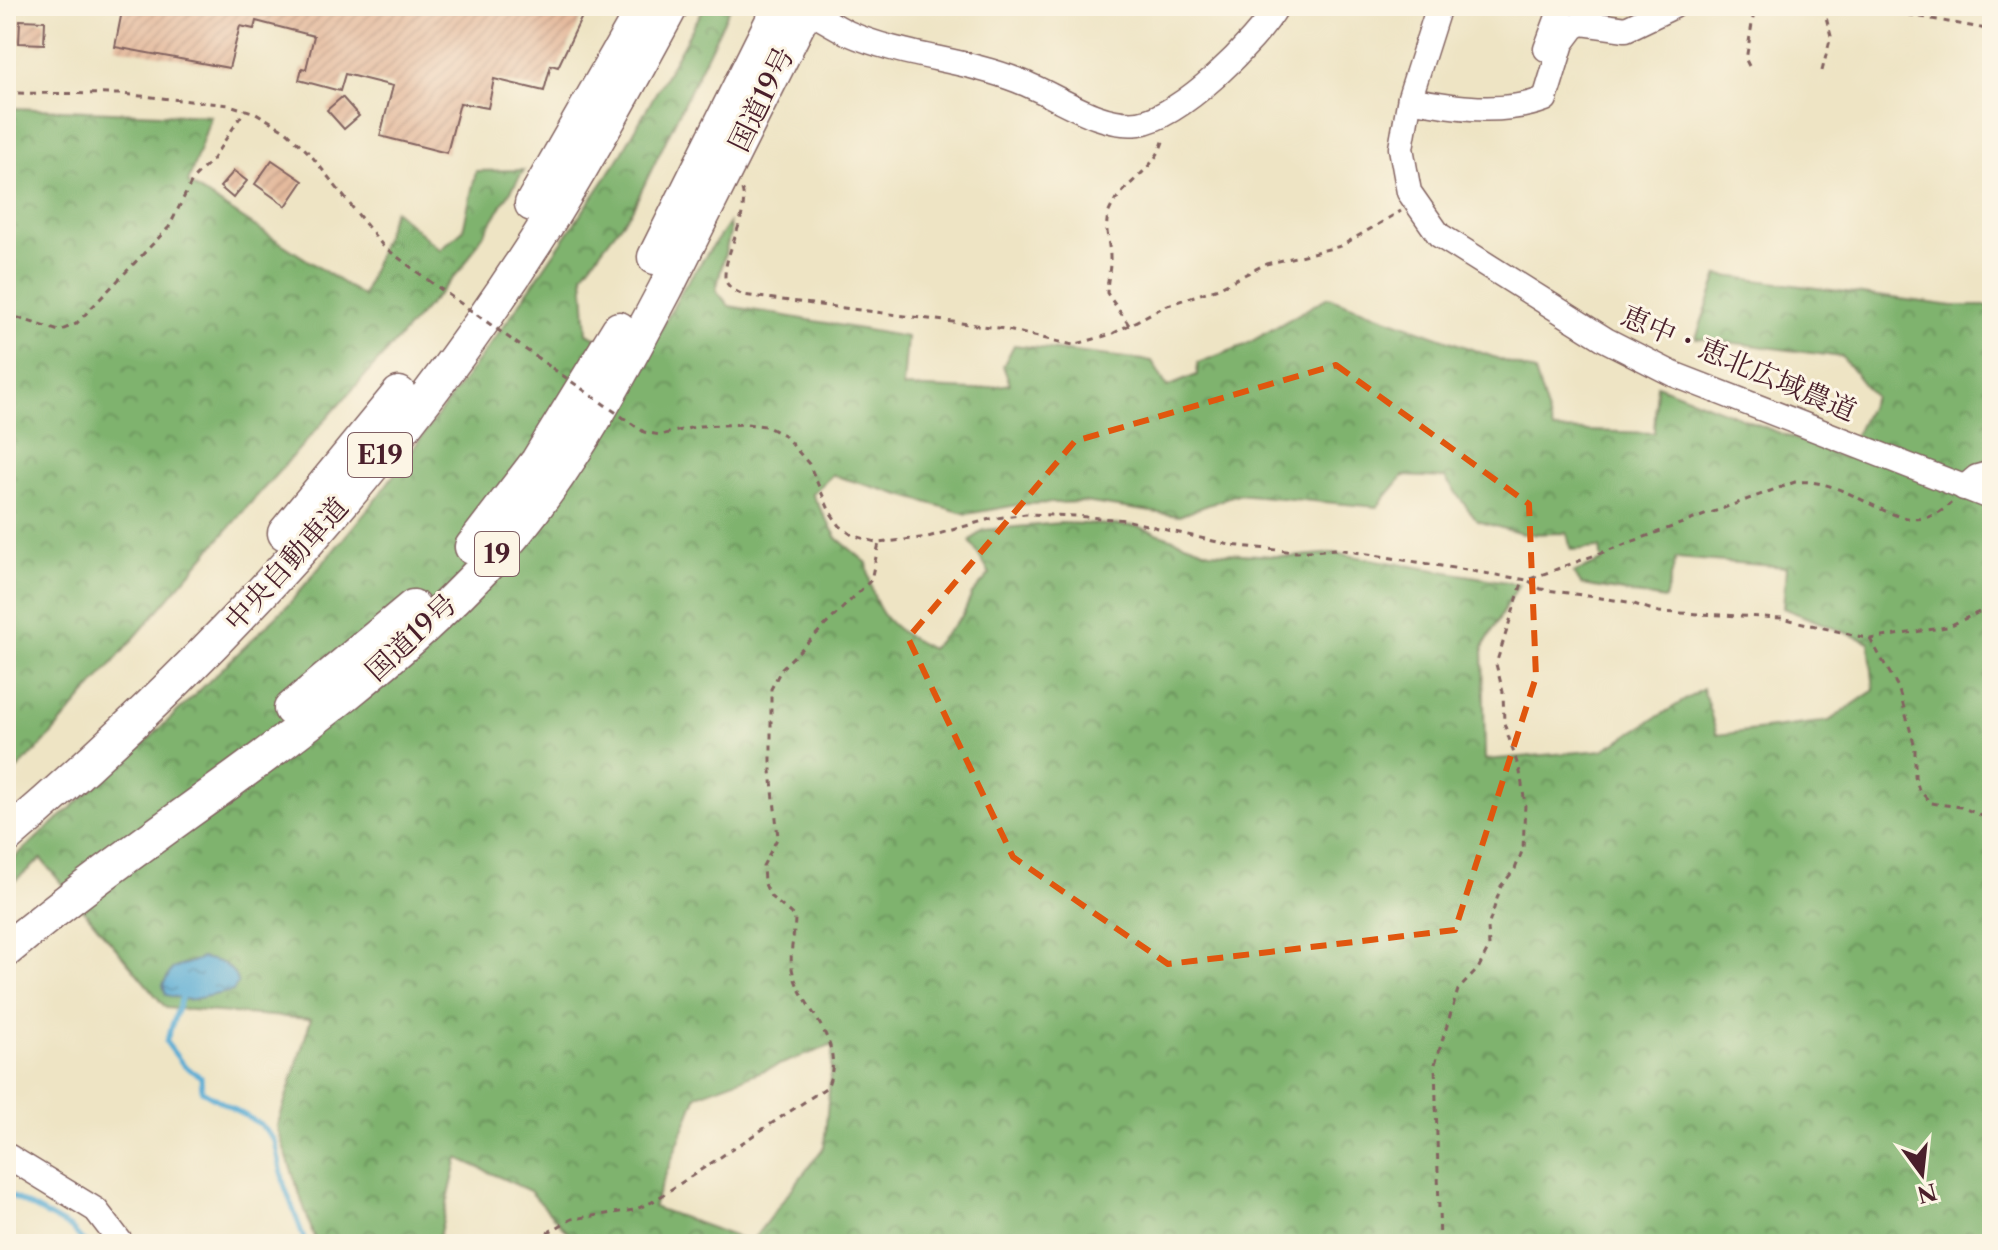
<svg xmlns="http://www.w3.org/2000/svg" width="1998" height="1250" font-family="'Libre Caslon Text','Noto Serif JP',serif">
<defs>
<pattern id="forest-crowns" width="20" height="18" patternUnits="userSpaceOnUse" patternTransform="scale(2)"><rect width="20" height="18" fill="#7fb36e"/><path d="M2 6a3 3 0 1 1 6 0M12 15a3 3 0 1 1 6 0" fill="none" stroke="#6a915b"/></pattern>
<pattern id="water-ripples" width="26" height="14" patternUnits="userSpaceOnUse" patternTransform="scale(2)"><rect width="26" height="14" fill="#58acd4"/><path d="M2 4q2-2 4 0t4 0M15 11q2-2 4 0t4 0" fill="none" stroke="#4b8bac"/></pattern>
<pattern id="building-hatch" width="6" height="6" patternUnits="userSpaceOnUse" patternTransform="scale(2)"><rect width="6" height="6" fill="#e4ba9d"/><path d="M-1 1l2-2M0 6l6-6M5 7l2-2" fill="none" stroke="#c59f87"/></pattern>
</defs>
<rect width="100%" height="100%" fill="#fcf5e5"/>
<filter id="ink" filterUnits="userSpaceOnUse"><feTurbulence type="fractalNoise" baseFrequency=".0125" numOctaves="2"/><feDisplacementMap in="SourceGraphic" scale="16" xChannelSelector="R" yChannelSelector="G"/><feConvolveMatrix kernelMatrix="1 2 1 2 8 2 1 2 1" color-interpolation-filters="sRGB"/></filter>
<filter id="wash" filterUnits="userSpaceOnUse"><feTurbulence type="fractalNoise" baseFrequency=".006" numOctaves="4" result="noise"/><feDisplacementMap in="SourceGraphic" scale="32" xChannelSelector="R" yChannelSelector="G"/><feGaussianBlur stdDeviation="1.8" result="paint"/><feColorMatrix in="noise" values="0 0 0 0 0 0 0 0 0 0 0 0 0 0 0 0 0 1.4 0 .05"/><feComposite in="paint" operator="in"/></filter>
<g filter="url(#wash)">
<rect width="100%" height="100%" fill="#eee4c4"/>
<g fill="url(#forest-crowns)" stroke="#64694c" stroke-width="2" fill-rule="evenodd">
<path d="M 705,6 L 731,6 L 632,210 L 583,274 L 587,333 L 644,361 L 685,285 L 729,223 L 730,233 L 716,290 L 729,306 L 907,337 L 903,387 L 973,390 L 1010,384 L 1003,366 L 1014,345 L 1152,361 L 1167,387 L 1197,375 L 1198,363 L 1245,345 L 1328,297 L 1535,372 L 1553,430 L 1654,433 L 1657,385 L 1844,458 L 1874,397 L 1842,357 L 1696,338 L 1718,275 L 1953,306 L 1992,306 L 1992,1244 L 584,1244 L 573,1239 L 530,1191 L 458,1158 L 438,1241 L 316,1243 L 277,1127 L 311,1019 L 166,1008 L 41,859 L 6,888 L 6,865 L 146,742 L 289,604 L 373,503 L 511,316 L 618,160 ZM 832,475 L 967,514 L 1023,504 L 1084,502 L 1179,516 L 1237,494 L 1377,507 L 1403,476 L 1445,478 L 1477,521 L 1522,534 L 1567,533 L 1571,550 L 1600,548 L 1602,561 L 1573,573 L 1582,585 L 1665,599 L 1676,558 L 1786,567 L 1783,608 L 1869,642 L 1874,690 L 1829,721 L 1717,735 L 1703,689 L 1603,750 L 1485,760 L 1483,647 L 1519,584 L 1334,553 L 1290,557 L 1210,552 L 1137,526 L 1060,523 L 983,530 L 970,541 L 990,574 L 972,594 L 963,615 L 931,649 C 886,626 874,614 867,563 L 837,538 L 812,494 ZM 833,1045 L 824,1147 L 751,1242 L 653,1207 L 697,1095 Z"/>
<polygon points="12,108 211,116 188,183 363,296 394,210 440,250 463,230 476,171 524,170 463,267 246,508 43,744 6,780 6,120"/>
</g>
<path fill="url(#water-ripples)" stroke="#516680" stroke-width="2" d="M 202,958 C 220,961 232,964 238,983 L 233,991 L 189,1000 L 166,995 L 163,985 L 172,969 Z"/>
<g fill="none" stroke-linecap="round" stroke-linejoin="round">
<g stroke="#58acd4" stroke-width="5">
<polyline points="183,994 166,1042 184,1066 201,1077 202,1091 260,1124 275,1141 284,1184 306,1244"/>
<polyline points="6,1193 71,1228 86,1244"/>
</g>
</g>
<g id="blocks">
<g fill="url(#building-hatch)">
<polygon points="123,6 497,6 530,14 532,6 587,6 558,67 551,65 544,91 494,79 488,108 460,103 447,153 380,136 393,86 345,74 340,91 299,80 302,68 306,69 314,36 256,21 254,29 240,26 229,68 115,47"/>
<polygon points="20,20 45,21 44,44 19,43"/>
<polygon points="342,97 359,116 344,129 327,110"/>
<polygon points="272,160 303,181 286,206 255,184"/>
<polygon points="234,171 247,181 233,198 220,187"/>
</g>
</g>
</g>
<g filter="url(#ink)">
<use href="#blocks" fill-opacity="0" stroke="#836461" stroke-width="2"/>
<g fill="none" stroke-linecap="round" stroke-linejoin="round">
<g stroke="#836461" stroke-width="27">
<g id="minor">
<polyline points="1439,6 1410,97 1401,148 1409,192 1439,235 1606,340 1673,374 1992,498"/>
<path d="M 805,9 C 820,17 834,26 848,33 C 902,57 965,59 1019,81 C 1057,95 1098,128 1139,123 C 1181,117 1256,42 1277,6"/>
<polyline points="1546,49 1562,6"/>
<path d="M 1410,99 C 1455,108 1502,115 1545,99 L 1562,43 L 1574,27 L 1582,23 L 1626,29 L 1674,6"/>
<polyline points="1964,488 1977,477 1992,473"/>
<polyline points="6,1155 96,1210 122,1244"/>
</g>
</g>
<g stroke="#836461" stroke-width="37">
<g id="highway">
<polyline points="532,204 643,10"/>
<polyline points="655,257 780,6"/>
<polyline points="285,533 399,394"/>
<polyline points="472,547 538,461 619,329"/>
<polyline points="291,709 413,607"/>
<path d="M 6,837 C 217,656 408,449 555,211 C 596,144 634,75 671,6"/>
<path d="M 6,950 C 164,818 345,717 486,566 C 562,485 614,387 665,290 C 713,196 759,101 807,6"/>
</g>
</g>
<g stroke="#836461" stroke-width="3" stroke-dasharray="6 6" stroke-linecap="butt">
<polyline points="1861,6 1992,30"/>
<polyline points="1749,66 1746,60 1755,6"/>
<polyline points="1822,71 1831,36 1823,6"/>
<polyline points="6,93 122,94 229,105 256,113 286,131 310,154 383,246 428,280"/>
<path d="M 742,190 C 750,215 724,252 725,278 C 726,287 737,292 743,295 L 999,328 L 1073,345 L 1112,334 L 1165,306 L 1218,288 L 1266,264 L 1341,246 L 1401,211"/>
<polyline points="6,314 59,331 76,324 169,227 193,179 212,160 245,110"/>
<path d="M 1129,325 L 1107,293 C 1107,282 1110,272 1110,262 C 1111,245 1103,228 1109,212 C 1121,183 1158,170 1164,137"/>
<polyline points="515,342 552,368"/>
<path d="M 631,423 L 644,432 L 660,435 L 699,426 L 746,424 L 765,426 L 784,435 L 809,464 L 830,512 L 840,526 L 852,535 L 879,543 L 928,537 L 990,519 L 1026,514 L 1076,516 L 1125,520 L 1230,545 L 1296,552 L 1337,549 L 1527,580 L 1795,482 C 1858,476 1902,550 1951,503"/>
<polyline points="1529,581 1541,589 1628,602 1659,612 1782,618 1870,639 1947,627 1992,606"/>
<polyline points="1870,639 1898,687 1915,747 1915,777 1919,790 1931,803 1961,807 1992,820"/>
<path d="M 513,1244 L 543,1235 L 572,1219 L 634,1210 L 652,1202 L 827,1087 C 848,1041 803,1011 793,973 C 788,954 795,936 795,917 L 771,897 L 764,882 L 763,866 L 778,837 L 771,771 L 771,689 L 782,668 L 871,580 L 879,543"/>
<polyline points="1440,1244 1435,1064 1458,990 1478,969 1489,947 1488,927 1501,886 1515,869 1523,849 1525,804 1520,772 1504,723 1503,692 1496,664 1523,580"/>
</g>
<use href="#minor" stroke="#fff" stroke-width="24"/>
<use href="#highway" stroke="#fff" stroke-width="34"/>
<g stroke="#836461" stroke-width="3" stroke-dasharray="6 6" stroke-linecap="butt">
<polyline points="428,280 515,342"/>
<polyline points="552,368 631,423"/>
</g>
</g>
</g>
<path fill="none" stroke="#e0560e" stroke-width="6" stroke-dasharray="16 10" stroke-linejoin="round" d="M 1336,365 L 1529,504 L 1536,677 L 1455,930 L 1168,964 L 1013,857 L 908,638 L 1075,441 Z"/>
<g text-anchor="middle" stroke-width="6" stroke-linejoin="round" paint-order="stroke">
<g fill="#fcf5e5" stroke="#7f5f63" stroke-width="2">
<rect x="348" y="433" width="64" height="44" rx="6"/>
<rect x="475" y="532" width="44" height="44" rx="6"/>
</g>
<g font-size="26" font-weight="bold" fill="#4a1f2b">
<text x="380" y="464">E19</text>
<text x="497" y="563">19</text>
</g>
<g font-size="28" fill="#4a1f2b" stroke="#fcf5e5">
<text transform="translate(761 99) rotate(-64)" y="10">国道19号</text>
<text transform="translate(1739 363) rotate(23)" y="10">恵中・恵北広域農道</text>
<text transform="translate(286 564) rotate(-48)" y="10">中央自動車道</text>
<text transform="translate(411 637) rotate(-43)" y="10">国道19号</text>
</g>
</g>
<rect width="1998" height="1250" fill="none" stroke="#fcf5e5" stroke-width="32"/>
<g transform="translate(1922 1174) rotate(165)" stroke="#fcf5e5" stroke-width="6" paint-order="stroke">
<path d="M0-6L14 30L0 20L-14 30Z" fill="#4a1f2b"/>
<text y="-12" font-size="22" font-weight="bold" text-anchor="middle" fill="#4a1f2b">N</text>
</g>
</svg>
